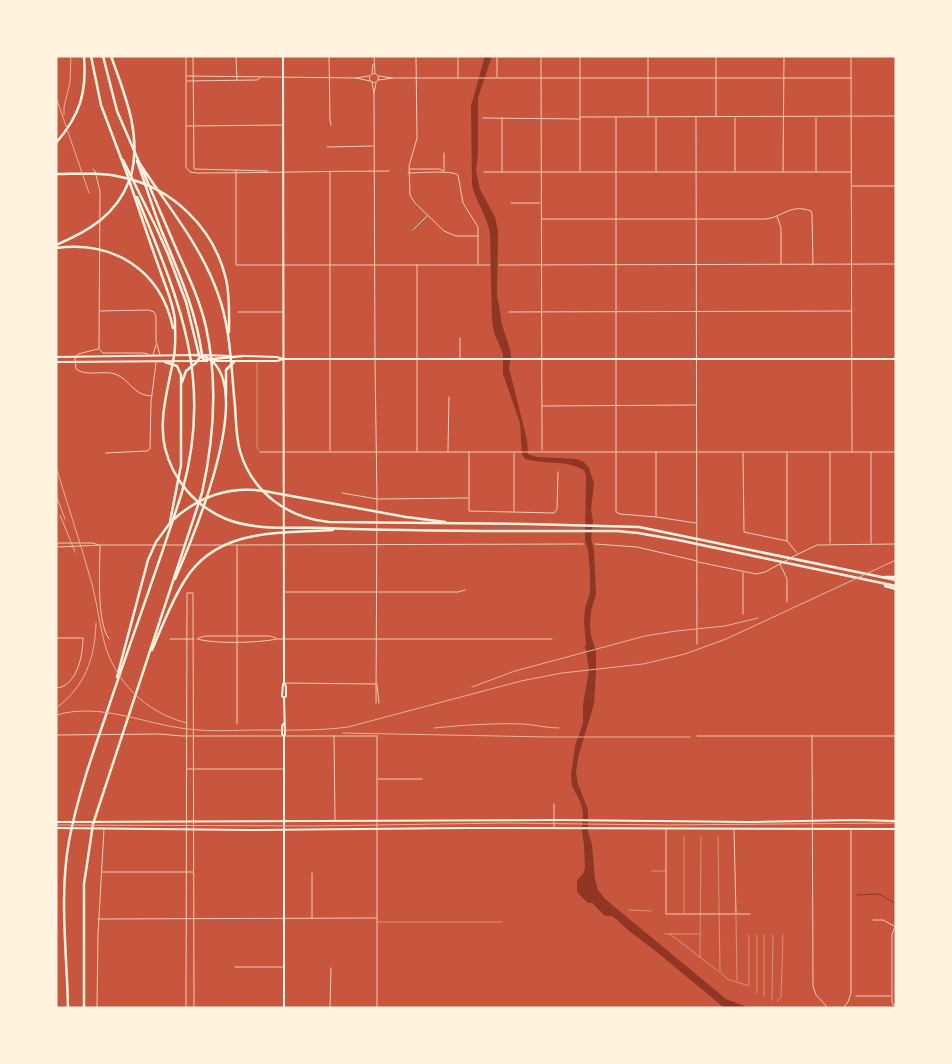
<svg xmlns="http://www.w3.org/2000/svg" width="952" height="1064" font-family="'Golos Text',sans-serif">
<rect width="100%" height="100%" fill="#c8553d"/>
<path fill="#8f3625" d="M 485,56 L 491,56 L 491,59 L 478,98 L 478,154 L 476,171 L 480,189 L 495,217 L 498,231 L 497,296 L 499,306 L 502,325 L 510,349 L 511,355 L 509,368 L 527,440 L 528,454 L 537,457 L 576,459 L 584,462 L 589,468 L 594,483 L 591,510 L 593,521 L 591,538 L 594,551 L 596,594 L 591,611 L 590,624 L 591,636 L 596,651 L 596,672 L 594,704 L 579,754 L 576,772 L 578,784 L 588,810 L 588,831 L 592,845 L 595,879 L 598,890 L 605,899 L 726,999 L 749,1008 L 726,1008 L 722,1006 L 658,953 L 628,930 L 617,920 L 612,916 L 605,916 L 592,903 L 588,903 L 577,892 L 577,880 L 583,874 L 585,869 L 584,845 L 582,831 L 583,812 L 580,801 L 572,786 L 571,775 L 575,746 L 583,723 L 583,705 L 589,670 L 586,649 L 584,647 L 586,646 L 584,620 L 585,608 L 590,593 L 590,573 L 588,550 L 585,540 L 586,476 L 584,470 C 563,459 546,465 525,459 L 522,454 L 520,423 L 503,374 L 503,354 L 494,332 L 492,320 L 490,233 C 487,216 476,202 472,185 L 471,106 Z"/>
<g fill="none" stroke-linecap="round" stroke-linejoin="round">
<polyline stroke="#8f3625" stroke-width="1" points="857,895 879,894 896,904"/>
<g stroke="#f1ccb7" stroke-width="0.5">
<polyline points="257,362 257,447 259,451"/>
<polyline points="56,526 56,530"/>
<polyline points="684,837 684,913"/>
<polyline points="718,837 720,972"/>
<polyline points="652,871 665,871"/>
<polyline points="629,910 651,911"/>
<polyline points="736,916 737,980"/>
<polyline points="378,922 502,922"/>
<polyline points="665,934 699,934"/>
<polyline points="670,934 718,971"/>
<polyline points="700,957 701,837"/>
<polyline points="721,973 727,979 749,986"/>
<polyline points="749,985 749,935"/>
<polyline points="757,993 757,935"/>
<polyline points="764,996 764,935"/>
<polyline points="772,1000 773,935"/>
<polyline points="777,1002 781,997 783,935"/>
</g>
<g stroke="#f1ccb7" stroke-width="1">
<path d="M 186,56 L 186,167 L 190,172 L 197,173 C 261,173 325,171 389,171"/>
<polyline points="193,56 194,169 268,171"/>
<polyline points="236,56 237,80"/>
<polyline points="329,56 330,120 331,125"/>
<polyline points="374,56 375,73"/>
<polyline points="416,56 417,138 409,166 410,195 415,203 444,231 456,236 478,236"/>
<polyline points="458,56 458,78"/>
<polyline points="497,56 497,77"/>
<polyline points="541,56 542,450"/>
<polyline points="580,56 580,171"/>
<polyline points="648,56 648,116"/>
<polyline points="716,56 716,116"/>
<polyline points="851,56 852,452"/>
<polyline points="372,73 373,64"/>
<circle cx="374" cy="78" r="4.5"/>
<polyline points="187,76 356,78 370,81"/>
<polyline points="379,76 392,78"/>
<polyline points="356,78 369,76"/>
<polyline points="378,80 393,78 851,78"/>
<polyline points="187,81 257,80 260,78"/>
<polyline points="372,82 374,94 375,359"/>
<polyline points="374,93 376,83"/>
<polyline points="580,117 895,116 896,134"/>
<polyline points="616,117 616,512 620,514 656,517 696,523"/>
<polyline points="696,117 697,644"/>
<polyline points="483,118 580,119"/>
<polyline points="502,118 502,172"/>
<polyline points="656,118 656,171"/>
<polyline points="735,118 735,171"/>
<polyline points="187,126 283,125"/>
<polyline points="327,147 373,146"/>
<polyline points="93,169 95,171 100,191 99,349"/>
<polyline points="410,169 440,169 443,171"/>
<polyline points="236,170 236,265 490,265"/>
<polyline points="330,171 330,451"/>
<polyline points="444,171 444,153"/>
<polyline points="783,171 784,56"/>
<polyline points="816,171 816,118"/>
<polyline points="484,172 851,172"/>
<path d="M 408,173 C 419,173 451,170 458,175 L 463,203 L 478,227 L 478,264"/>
<polyline points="852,186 896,186"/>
<polyline points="511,203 540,203"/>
<polyline points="777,216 781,228 781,264"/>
<path d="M 542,219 L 765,219 C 782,218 790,203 811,211 L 812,214 L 813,265"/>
<polyline points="413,230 427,216"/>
<polyline points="417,265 417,451"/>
<polyline points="499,265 896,264"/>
<polyline points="100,311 148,310 154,312 156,316 156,341 160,355"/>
<polyline points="238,312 283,312"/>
<polyline points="509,312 852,311"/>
<polyline points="460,338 460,359"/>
<path d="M 98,349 L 78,354 L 75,358 L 76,369 C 86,377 103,370 115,374 C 130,379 133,396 152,396"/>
<polyline points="99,349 103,353 144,353 148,354"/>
<polyline points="153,355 156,345"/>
<polyline points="542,406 696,405"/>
<polyline points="448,451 449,397"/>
<polyline points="260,452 896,452"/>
<polyline points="469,452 469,511 554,513 557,509 558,472"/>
<polyline points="830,452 830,543"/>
<polyline points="871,452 871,543"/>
<polyline points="106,453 147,451 150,449 151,402 156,363"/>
<polyline points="514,453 514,511"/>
<polyline points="743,453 744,532 787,541"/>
<polyline points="787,453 787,541 797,553"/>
<polyline points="342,493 377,499 468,498"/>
<polyline points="656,516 656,452"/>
<polyline points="237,545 237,724"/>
<path d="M 100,546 C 100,569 96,621 109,639"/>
<polyline points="792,557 817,545 896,544"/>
<polyline points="698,562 756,574 765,572 789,559"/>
<polyline points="780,564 787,579 787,602"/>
<polyline points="743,573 743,614"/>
<polyline points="284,592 458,592 465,590"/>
<path d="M 56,638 L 83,638 C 83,655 77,687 56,688"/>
<polyline points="198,638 206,636 270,636 276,638"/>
<polyline points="170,639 194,639"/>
<path d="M 197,639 C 215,644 258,643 277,639 L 552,639"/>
<polyline points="284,683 377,684"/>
<polyline points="56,735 160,734 182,736 377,736"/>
<polyline points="812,735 813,986 816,995 828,1008"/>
<polyline points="334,736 335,820"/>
<polyline points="697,736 896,736"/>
<polyline points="187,769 283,769"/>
<polyline points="378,779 422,779"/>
<polyline points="554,828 554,804"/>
<polyline points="666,829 666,914 750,914"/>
<polyline points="734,830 736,913"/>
<polyline points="102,872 193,872"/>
<polyline points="312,918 312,873"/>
<polyline points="98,919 377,918"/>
<polyline points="873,920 883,920 896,927"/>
<polyline points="895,927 892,934 892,1001 893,1005 896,1005"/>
<polyline points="235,967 284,967"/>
<polyline points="856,996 891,996"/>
<polyline points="97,1008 98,934 104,829"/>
<polyline points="188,1008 186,1006 187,593 193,593 194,1005 193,1008"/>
<polyline points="330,1008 331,968"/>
<polyline points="843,1008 848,1002 851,993 851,829"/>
</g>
<g stroke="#f1ccb7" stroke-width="1">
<polyline points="375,360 377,499 376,703"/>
<polyline points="595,544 637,547 697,561"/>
<polyline points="56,545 59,547 102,545 185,545"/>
<polyline points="56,545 59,543 93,543 99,545"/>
<polyline points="189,545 222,545"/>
<polyline points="229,545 583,544"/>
<polyline points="377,685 379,703"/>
<polyline points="377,1008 377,736"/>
</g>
<g stroke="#fff3e0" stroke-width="2">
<polyline points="283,56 284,683 286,686 286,696 284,698 285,734 284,736 284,1008"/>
<polyline points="204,355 231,356"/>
<polyline points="244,356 277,357 283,359"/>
<polyline points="197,361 207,361"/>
<polyline points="211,361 277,361 283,359 896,359"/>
<polyline points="283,684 282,696 284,698"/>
<polyline points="284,736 282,734 282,726 284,723"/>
<polyline points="56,822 560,820 751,822 855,820 896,821"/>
<polyline points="56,828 250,830 467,828 896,829"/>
</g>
<g stroke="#fff3e0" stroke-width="2">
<polyline points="56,357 194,355"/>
<polyline points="56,362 196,361"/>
</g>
<g stroke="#fff3e0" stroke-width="2.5">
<polyline points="91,56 101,105 127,174"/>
<polyline points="103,56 117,111 139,162"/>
<path d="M 111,56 C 125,95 142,135 131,176"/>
<path d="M 56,143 C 80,115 87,93 84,56"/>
<polyline points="123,160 155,225 168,254 186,302 199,355 206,361"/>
<path d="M 137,161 C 145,183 152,206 160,227 C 177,269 196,309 202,355 L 197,361"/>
<path d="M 138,161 C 166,204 201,245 218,294 C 231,329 231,369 235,406 C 236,421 236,437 240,451 C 252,492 287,518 329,522 L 527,524 L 639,527 L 896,580"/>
<path d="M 56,174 C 78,174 100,172 121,177 C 172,187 214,228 226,279 C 230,296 229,314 229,332"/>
<path d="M 127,174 C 138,207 149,240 161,273 C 166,288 174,305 175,321 C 175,332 176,345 174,356 C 169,385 158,418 165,448 C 173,480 195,506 226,519 C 256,531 294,527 326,528 C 423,532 520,531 617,531 L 638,533 L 678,540 L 896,586"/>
<path d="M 56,245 C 89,231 116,215 129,181"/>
<path d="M 56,248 C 113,240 161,270 173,328"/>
<polyline points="203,360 243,356"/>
<polyline points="165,362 177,366 181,375 181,465 170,522"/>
<polyline points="182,382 186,371 197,362"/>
<polyline points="226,396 226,370 234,362"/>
<path d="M 174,519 C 200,496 230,486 264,491 L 406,517 L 445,522"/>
<polyline points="885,577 896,577"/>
<path d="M 175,579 C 192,540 257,389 208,358 C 204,355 198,355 193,355"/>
<polyline points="885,586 896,589"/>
<path d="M 152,650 C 162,627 171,602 185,580 C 217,528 280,533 333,530"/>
<polyline points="117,677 148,560 156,542 170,523"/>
<path d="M 68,1008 C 67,953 59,896 69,841 C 77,799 91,758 105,718 C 130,642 158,568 182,492 C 214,379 179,300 137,197"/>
<path d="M 84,1008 L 84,884 L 93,824 L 202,493 C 214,439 218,382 206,327 C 200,301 189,277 178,253 C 166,225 154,197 142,169"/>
</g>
<polyline stroke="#e9b49f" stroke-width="1" points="56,825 314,826 504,823 666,825 896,823"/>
<g stroke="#e9b49f" stroke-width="1">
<polyline points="56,97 89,193"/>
<polyline points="64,115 64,107 70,82 71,56"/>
<path d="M 56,467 C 68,506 81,545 92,584 C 97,603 99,622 104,641 C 114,681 146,713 187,723"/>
<polyline points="56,495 65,519"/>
<polyline points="60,515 75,552"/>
<polyline points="472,687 515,671 645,636 676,631 725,626 758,618"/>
<path d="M 56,708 C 85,687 95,658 96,623"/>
<path d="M 56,715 C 101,702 143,724 188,729 C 211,732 236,730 260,730 C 289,730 319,731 348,727 L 521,681 L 562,673 L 643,664 L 685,654 L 726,639 L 896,560"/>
<path d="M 434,728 C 464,725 494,723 524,724 C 536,725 547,728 559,728"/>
<polyline points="343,733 549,737 690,737"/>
</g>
</g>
<rect width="952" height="1064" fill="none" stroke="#fff3e0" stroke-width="115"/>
</svg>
